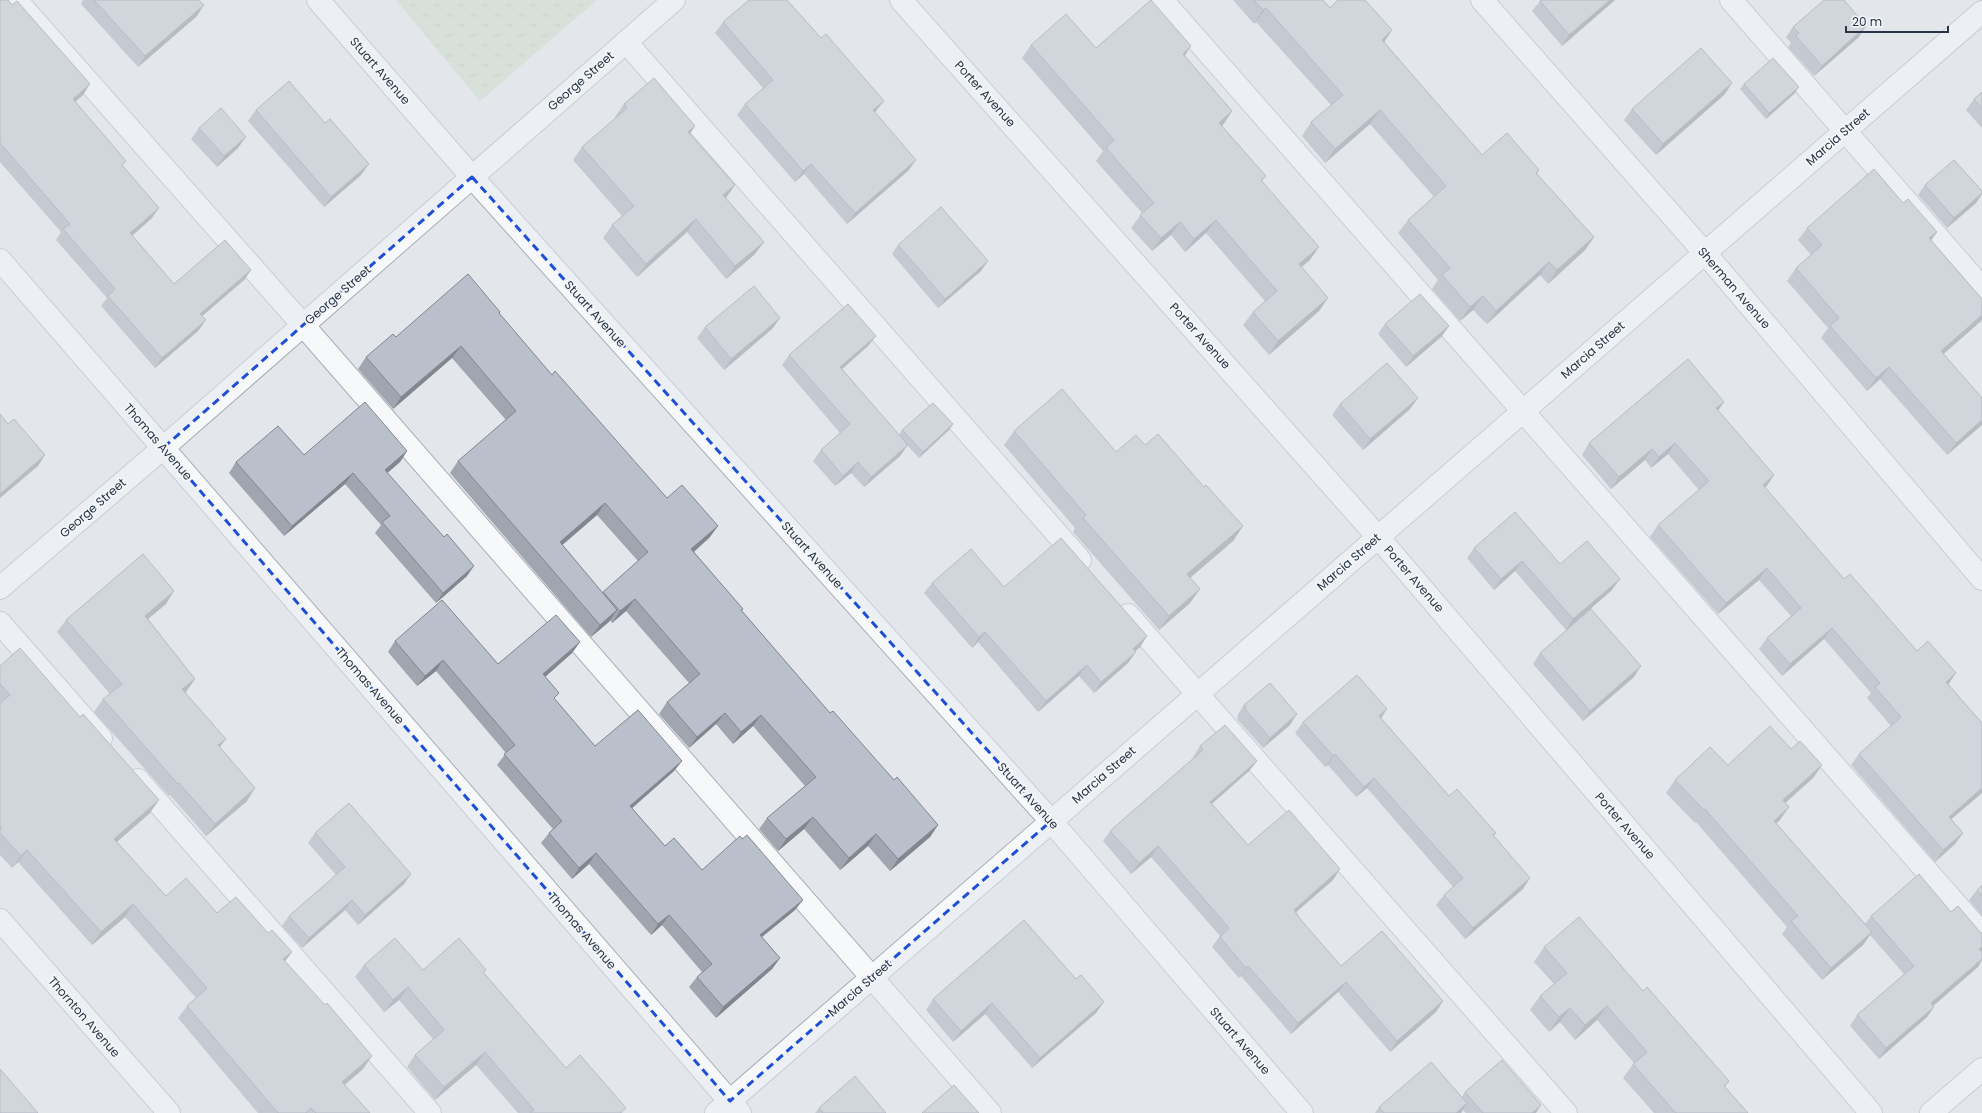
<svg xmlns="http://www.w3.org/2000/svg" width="1982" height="1113" font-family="Poppins,sans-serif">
<defs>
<pattern id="grass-tufts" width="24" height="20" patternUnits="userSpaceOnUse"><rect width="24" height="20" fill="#c9d7c4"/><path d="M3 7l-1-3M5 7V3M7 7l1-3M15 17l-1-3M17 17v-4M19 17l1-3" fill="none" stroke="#adb9aa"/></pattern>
</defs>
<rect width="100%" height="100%" fill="#e3e7ec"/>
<polygon fill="url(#grass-tufts)" points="396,0 597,0 480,101"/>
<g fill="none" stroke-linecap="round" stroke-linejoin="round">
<g stroke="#a7aeb7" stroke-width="24">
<g id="minor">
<polyline points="16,0 303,325 990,1113"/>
<polyline points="318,0 472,177 1051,821 1302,1113"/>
<polyline points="901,0 1378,537 1871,1113"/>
<polyline points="1162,0 1982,934"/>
<polyline points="1482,0 1705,253 1982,579"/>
<polyline points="1731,0 1982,288"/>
<polyline points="626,42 1080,560"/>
<polyline points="0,260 740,1113"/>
<polyline points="0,588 163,448 674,0"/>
<polyline points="1128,615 1566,1113"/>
<polyline points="0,623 101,738"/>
<polyline points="138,780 430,1113"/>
<polyline points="0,920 169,1113"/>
<polyline points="716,1113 1982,12"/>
<polyline points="1931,1113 1982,1069"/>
</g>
</g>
<use href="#minor" stroke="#f6f8fa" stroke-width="22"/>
</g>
<g fill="#a0a5af" fill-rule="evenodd">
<polygon points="0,0 83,95 75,102 123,166 152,218 132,235 174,284 251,270 244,280 202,316 206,320 198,331 155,368 101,306 107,298 56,240 61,232 0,162"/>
<polygon points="83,0 199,0 197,16 138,67 81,4"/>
<polygon points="1233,0 1323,0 1330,8 1384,42 1482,155 1539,170 1537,174 1594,237 1585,250 1548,284 1540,275 1487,324 1473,310 1460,321 1432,289 1438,280 1398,233 1408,220 1434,197 1370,124 1325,163 1302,136 1311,122 1331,105 1256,22 1254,24"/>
<polygon points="1541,0 1615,0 1562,46 1532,11"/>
<polygon points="723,22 876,111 875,112 909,170 847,224 804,174 795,182 737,115 745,104 763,88 715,33"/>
<polygon points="1793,27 1859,37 1814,76 1788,47 1791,43 1786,37"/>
<polygon points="1031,45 1096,48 1184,56 1232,111 1222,126 1266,176 1262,181 1310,260 1301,267 1328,298 1319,311 1269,355 1243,325 1253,312 1265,301 1206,233 1185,252 1171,235 1152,251 1131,228 1142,213 1096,161 1103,151 1022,58"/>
<polygon points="1744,84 1795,93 1766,119 1740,89"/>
<polygon points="1982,92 1982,128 1966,110 1974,99"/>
<polygon points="1725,94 1656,155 1624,120 1632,109"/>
<polygon points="624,104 695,126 690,134 726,198 764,242 754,255 726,279 687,232 637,277 603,238 612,225 622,216 573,160 582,147 616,118 615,117"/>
<polygon points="256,110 361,175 324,207 248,121"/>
<polygon points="199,128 238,148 217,167 191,139"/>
<polygon points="1925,185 1982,191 1982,194 1976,203 1947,228 1918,195"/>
<polygon points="1903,203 1937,232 1931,240 1982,299 1982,320 1981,321 1943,354 1982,398 1982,425 1947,455 1880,379 1867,391 1821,338 1828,328 1787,281 1796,268 1811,255 1798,240 1807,228"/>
<polygon points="898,245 981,271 938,308 892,254"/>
<path d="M 500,312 L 499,314 L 552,375 L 667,498 L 718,526 L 709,538 L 694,552 L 743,609 L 742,611 L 830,713 L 894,780 L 938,825 L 930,837 L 890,871 L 868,846 L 840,870 L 804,829 L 778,851 L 759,829 L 767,818 L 805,786 L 753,726 L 733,744 L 716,724 L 689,748 L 659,714 L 667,702 L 689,683 L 626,611 L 612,623 L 610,620 L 591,637 L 450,473 L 458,461 L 506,420 L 452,358 L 393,409 L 358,369 L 366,357 L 396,337 ZM 597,515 L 638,561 L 603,593 L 562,545 Z"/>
<polygon points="780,318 773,328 724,370 697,338 705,327"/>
<polygon points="1385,324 1449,326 1441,337 1406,367 1378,334"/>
<polygon points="868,346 842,369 899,435 902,430 953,424 949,430 919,458 907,445 900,456 864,487 851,473 835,486 813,461 821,450 840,433 782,365 789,355"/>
<polygon points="1724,402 1718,411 1774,475 1765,488 1844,579 1917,651 1956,673 1948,684 1982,723 1982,793 1951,819 1963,833 1955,844 1935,862 1851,765 1859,754 1891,726 1867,698 1871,693 1824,639 1782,676 1759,649 1767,638 1791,616 1759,580 1718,614 1650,537 1658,525 1699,490 1668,454 1651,468 1645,460 1611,489 1582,455 1589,443"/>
<polygon points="1340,404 1410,409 1363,450 1332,415"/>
<polygon points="1014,431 1116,452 1204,487 1243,526 1233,541 1190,578 1200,589 1190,603 1159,630 1073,532 1075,528 1004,445"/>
<polygon points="407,451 400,462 387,473 467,576 436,603 375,533 381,525 345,484 284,536 229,473 236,462 304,455"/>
<polygon points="1474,548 1560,564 1612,590 1566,630 1515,571 1494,590 1467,558"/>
<polygon points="932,583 1004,587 1147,636 1140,647 1135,651 1128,663 1094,693 1079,676 1038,712 978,642 972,648 924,593"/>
<polygon points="166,604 148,619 195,679 185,692 220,747 247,801 206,836 170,795 169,796 94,712 103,699 110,694 57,632 66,620"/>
<polygon points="395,641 498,664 580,642 572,653 545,677 555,700 595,746 682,761 674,771 632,808 665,846 702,870 795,910 762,937 780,958 772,969 716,1018 689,987 697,977 702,972 662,925 651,935 589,864 572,879 541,843 549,833 553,829 497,765 506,753 436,671 417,686 388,652"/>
<polygon points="1540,653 1634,677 1583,721 1533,664"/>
<polygon points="0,666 150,813 117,842 166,896 217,913 268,933 292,952 285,961 363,1069 344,1085 370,1113 258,1113 178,1018 187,1006 196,998 125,917 92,945 18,862 12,868 0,855"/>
<polygon points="1244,705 1290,725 1263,748 1237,719 1238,717 1237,716"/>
<polygon points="1381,718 1449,796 1496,833 1494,836 1523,889 1465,939 1436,905 1444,895 1453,887 1367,788 1356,797 1328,765 1325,767 1295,733 1303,722"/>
<polygon points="1200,746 1257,761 1249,771 1212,804 1248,845 1333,880 1296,912 1301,920 1341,966 1443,1001 1436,1012 1390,1052 1338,992 1291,1034 1241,976 1239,978 1212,947 1220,936 1151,857 1131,874 1103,841 1110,831 1194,758 1193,757"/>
<polygon points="1728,765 1822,765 1813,778 1785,803 1780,820 1776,823 1865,924 1871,916 1951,912 1982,933 1982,951 1981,951 1978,967 1933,1005 1934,1007 1927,1017 1879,1059 1850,1026 1857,1015 1904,974 1870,935 1863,945 1822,980 1782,934 1787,927 1696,822 1695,823 1666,793 1675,780"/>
<polygon points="315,833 404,884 358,925 345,910 302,948 282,926 289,916 336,875 308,843"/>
<polygon points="1982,885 1982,916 1969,900 1977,890"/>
<polygon points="1024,920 1096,1013 1032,1068 985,1014 953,1042 926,1010 933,999"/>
<polygon points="1544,947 1643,991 1729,1081 1725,1087 1748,1113 1654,1113 1623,1078 1634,1063 1597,1020 1575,1040 1560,1022 1549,1032 1530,1010 1540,996 1554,984 1534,962"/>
<polygon points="364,965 423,970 484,973 566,1068 623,1113 518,1113 476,1065 435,1100 407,1067 415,1055 433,1039 399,1000 384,1012 355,977"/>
<polygon points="1465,1092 1536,1113 1466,1113 1463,1110 1461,1113 1375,1113 1379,1107 1462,1097"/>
<polygon points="819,1108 886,1113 815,1113"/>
</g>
<g fill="#82868e">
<polygon points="1610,0 1615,0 1562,46 1569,35"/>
<polygon points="204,5 197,16 138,67 145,56"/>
<polygon points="1266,8 1256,22 1254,24 1263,10"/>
<polygon points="1866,26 1859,37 1814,76 1822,66"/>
<polygon points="1392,30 1383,44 1382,40"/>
<polygon points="1191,46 1182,60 1183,54"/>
<polygon points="1732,83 1725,94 1656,155 1663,144"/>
<polygon points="90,84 83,95 66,110 73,99"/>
<polygon points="1799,87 1795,93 1766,119 1769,113"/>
<polygon points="884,101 876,111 866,121 873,110"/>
<polygon points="1380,110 1370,124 1325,163 1335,149"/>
<polygon points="1232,111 1223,125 1210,136 1219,123"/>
<polygon points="695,126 686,139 688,132"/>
<polygon points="246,137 238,148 217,167 224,156"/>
<polygon points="916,160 909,170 847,224 855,213"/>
<polygon points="369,164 361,175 324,207 331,197"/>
<polygon points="811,164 804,174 795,182 803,171"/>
<polygon points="735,185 726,198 723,195"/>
<polygon points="1982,193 1976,203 1947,228 1954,218"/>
<polygon points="159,208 152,218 123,244 130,233"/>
<polygon points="696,219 687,232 637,277 646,264"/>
<polygon points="1216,220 1206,233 1185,252 1194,239"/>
<polygon points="1180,222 1171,235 1152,251 1161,238"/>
<polygon points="1937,232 1928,245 1929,238"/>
<polygon points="1594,237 1585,250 1548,284 1557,270"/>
<polygon points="764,242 754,255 726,279 735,266"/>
<polygon points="1319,247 1310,260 1290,277 1299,264"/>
<polygon points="988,261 981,271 938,308 945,299"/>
<polygon points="1549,262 1540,275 1487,324 1496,311"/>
<polygon points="251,270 244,280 193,324 200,314"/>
<polygon points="1483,296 1473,310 1460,321 1470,307"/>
<polygon points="1328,298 1319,311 1269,355 1278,341"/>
<polygon points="1982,315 1982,320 1981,321 1932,364 1941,351"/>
<polygon points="780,318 773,328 724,370 731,359"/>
<polygon points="206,320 198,331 155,368 162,358"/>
<polygon points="1449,326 1441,337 1406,367 1413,356"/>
<polygon points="876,336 868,346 832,378 840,367"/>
<polygon points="461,346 452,358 393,409 401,397"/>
<polygon points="1889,367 1880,379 1867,391 1876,378"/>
<polygon points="1418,398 1410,409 1363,450 1370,439"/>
<polygon points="1724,402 1716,413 1716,408"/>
<polygon points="1982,420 1982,425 1947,455 1956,443"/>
<polygon points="953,424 949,430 919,458 923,452"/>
<polygon points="1675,443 1668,454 1651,468 1659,457"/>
<polygon points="908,445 900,456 864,487 871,477"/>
<polygon points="1652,449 1645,460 1611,489 1619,477"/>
<polygon points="407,451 400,462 378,481 385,470"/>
<polygon points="45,455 38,466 0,498 0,494"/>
<polygon points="858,462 851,473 835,486 843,476"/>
<polygon points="353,473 345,484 284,536 292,526"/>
<polygon points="1774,475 1766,487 1755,497 1763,485"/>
<polygon points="605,503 597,515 552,554 560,542"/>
<polygon points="718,526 709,538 683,561 691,549"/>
<polygon points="1243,526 1233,541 1177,589 1187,574"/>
<polygon points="1522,561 1515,571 1494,590 1501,579"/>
<polygon points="474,566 467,576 436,603 443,593"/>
<polygon points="1767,568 1759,580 1718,614 1726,603"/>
<polygon points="1620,579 1612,590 1566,630 1573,619"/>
<polygon points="1200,589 1190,603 1159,630 1169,616"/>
<polygon points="174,591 166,604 137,628 145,616"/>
<polygon points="635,599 626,611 612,623 620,611"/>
<polygon points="617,610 609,622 591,637 600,625"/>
<polygon points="1832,628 1824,639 1782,676 1790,664"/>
<polygon points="985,632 978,642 972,648 979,637"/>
<polygon points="1147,636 1140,647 1125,660 1133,649"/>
<polygon points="580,642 572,653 536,685 543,674"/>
<polygon points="1136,652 1128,663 1094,693 1101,682"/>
<polygon points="443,660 436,671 417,686 425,676"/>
<polygon points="1087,665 1079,676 1038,712 1046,701"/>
<polygon points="1641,666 1634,677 1583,721 1590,711"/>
<polygon points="1956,673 1948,685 1946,682"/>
<polygon points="195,679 186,692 174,702 182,689"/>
<polygon points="1387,709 1380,720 1379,716"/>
<polygon points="725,713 716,724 689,748 697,737"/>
<polygon points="1297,714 1290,725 1263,748 1270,738"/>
<polygon points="761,715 753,726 733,744 741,732"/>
<polygon points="226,739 217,751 218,745"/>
<polygon points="1335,754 1328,765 1325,767 1333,756"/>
<polygon points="682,761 674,771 622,817 630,806"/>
<polygon points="1257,761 1249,771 1202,812 1210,802"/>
<polygon points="1822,765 1813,778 1774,813 1783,800"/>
<polygon points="1374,778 1367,788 1356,797 1364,787"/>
<polygon points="255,788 247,801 206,836 215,824"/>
<polygon points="1982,788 1982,793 1941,828 1949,817"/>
<polygon points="159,800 150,813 105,852 114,839"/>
<polygon points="1789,807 1780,820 1765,833 1774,821"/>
<polygon points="813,817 804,829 778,851 786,839"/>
<polygon points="938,825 930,837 890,871 898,859"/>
<polygon points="1963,833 1955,844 1935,862 1943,850"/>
<polygon points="876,834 868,846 840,870 849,858"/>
<polygon points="1158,846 1151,857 1131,874 1139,863"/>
<polygon points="27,850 18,862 12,868 21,856"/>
<polygon points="596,853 589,864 572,879 579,868"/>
<polygon points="1340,869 1333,880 1287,920 1294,910"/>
<polygon points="411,874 404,884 358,925 365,915"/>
<polygon points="1530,878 1523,889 1465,939 1473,928"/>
<polygon points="352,900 345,910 302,948 309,938"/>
<polygon points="803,900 795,910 752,945 760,935"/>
<polygon points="133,904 125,917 92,945 101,932"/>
<polygon points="669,915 662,925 651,935 658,924"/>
<polygon points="1872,932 1863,945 1822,980 1831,968"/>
<polygon points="1982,947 1982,951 1972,960 1979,949"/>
<polygon points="292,952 283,964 283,959"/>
<polygon points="780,958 772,969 716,1018 723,1007"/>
<polygon points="1982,959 1982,960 1978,967 1924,1014 1931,1003"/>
<polygon points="1248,966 1241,976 1239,978 1246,968"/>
<polygon points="1346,982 1338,992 1291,1034 1298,1023"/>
<polygon points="408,987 399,1000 384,1012 393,1000"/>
<polygon points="1443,1001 1436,1012 1390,1052 1397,1041"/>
<polygon points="1104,1002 1096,1013 1032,1068 1040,1058"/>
<polygon points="992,1003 985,1014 953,1042 961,1031"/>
<polygon points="1607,1006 1597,1020 1575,1040 1585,1025"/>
<polygon points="1934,1007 1927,1017 1879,1059 1886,1048"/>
<polygon points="1570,1008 1560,1022 1549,1032 1559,1017"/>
<polygon points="485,1052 476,1065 435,1100 444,1087"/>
<polygon points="372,1056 363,1069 333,1095 342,1082"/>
<polygon points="1467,1103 1461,1113 1456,1113"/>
<polygon points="1541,1105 1536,1113 1532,1113"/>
</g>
<g fill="#bac0cb" stroke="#82868e">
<polygon points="0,0 8,0 12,5 17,1 90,84 73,99 126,161 122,165 159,208 130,233 174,284 225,240 251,270 200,314 206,320 162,358 108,296 115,289 63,229 70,224 0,143"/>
<polygon points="94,0 199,0 204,5 145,56"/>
<polygon points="749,0 787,0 821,38 826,34 884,101 873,110 916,160 855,213 811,164 803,171 745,104 773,80 723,22"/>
<polygon points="1151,0 1191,46 1183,54 1232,111 1219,123 1266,176 1261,180 1319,247 1299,264 1328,298 1278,341 1253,312 1277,291 1216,220 1194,239 1180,222 1161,238 1140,215 1154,203 1106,148 1114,140 1031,45 1066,14 1096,48"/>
<polygon points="1254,0 1323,0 1330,8 1338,0 1365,0 1392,30 1382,40 1482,155 1507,133 1539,170 1536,173 1594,237 1557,270 1549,262 1496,311 1483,296 1470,307 1442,275 1450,268 1408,220 1446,186 1380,110 1335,149 1311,122 1343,95 1266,8 1263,10"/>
<polygon points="1541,0 1610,0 1569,35 1540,1"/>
<polygon points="1824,0 1844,0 1866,26 1822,66 1796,36 1799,33 1793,27"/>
<polygon points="1701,48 1732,83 1663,144 1632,109"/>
<polygon points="1773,58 1799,87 1769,113 1744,84"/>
<polygon points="654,78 695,126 688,132 735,185 723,195 764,242 735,266 696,219 646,264 612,225 634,206 582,147 627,108 624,104"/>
<polygon points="289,81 325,123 330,119 369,164 331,197 256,110"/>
<polygon points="1982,92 1982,109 1974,99"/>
<polygon points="221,108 246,137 224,156 199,128"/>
<polygon points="1954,160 1982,191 1982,193 1954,218 1925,185"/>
<polygon points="1874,169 1903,203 1908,199 1937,232 1929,238 1982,299 1982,315 1941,351 1982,398 1982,420 1956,443 1889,367 1876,378 1830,326 1839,318 1796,268 1822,245 1807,228"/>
<polygon points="941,207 988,261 945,299 898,245"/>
<polygon points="468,274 500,312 499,313 552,375 555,371 667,498 682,485 718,526 691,549 743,609 741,610 830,713 833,711 894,780 897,777 938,825 898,859 876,834 849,858 813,817 786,839 767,818 816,777 761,715 741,732 725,713 697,737 667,702 700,674 635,599 620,611 603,592 648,552 605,503 560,542 617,610 600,625 458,461 516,411 461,346 401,397 366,357 393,334 396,337"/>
<polygon points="754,286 780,318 731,359 705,327"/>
<polygon points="1420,294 1449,326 1413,356 1385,324"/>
<polygon points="848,304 876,336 840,367 908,445 871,477 858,462 843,476 821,450 850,424 789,355"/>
<polygon points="1688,359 1724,402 1716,408 1774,475 1763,485 1844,579 1850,574 1917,651 1928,641 1956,673 1946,682 1982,723 1982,788 1949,817 1963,833 1943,850 1859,754 1901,717 1875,687 1880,683 1832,628 1790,664 1767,638 1801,608 1767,568 1726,603 1658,525 1709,481 1675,443 1659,457 1652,449 1619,477 1589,443"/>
<polygon points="1387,363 1418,398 1370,439 1340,404"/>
<polygon points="1062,389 1116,452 1136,435 1145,445 1158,434 1204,487 1206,485 1243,526 1187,574 1200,589 1169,616 1083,518 1086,515 1014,431"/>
<polygon points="365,402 407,451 385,470 444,537 447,534 474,566 443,593 382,522 390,516 353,473 292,526 236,462 278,426 304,455"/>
<polygon points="933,403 953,424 923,452 902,430"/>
<polygon points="0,414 8,424 14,419 45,455 0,494"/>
<polygon points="1515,512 1560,564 1587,541 1620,579 1573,619 1522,561 1501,579 1474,548"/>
<polygon points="1061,538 1147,636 1133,649 1136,652 1101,682 1087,665 1046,701 985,632 979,637 932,583 971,549 1004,587"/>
<polygon points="143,554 174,591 145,616 195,679 182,689 226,739 218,745 255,788 215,824 179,783 178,784 103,699 122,684 66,620"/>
<polygon points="442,600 498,664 556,615 580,642 543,674 559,693 554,698 595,746 638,710 682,761 630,806 665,846 674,838 702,870 740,836 742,839 747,835 803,900 760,935 780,958 723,1007 697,977 712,964 669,915 658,924 596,853 579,868 549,833 562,821 504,754 515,745 443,660 425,676 395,641"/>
<polygon points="1591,609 1641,666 1590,711 1540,653"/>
<polygon points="20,648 80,717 83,714 159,800 114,839 166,896 186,878 217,913 236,897 268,933 272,930 292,952 283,959 325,1005 327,1003 372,1056 342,1082 370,1113 316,1113 311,1108 306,1113 278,1113 187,1006 207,988 133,904 101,932 27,850 21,856 0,833 0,830 2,828 0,826 0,703 10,695 0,684 0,666"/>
<polygon points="1357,675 1387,709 1379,716 1449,796 1457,789 1496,833 1493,835 1530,878 1473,928 1444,895 1463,878 1374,778 1364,787 1335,754 1333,756 1303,722"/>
<polygon points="1270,683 1297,714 1270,738 1244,708 1246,707 1244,705"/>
<polygon points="1225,725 1257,761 1210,802 1248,845 1289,810 1340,869 1294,910 1301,920 1341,966 1382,931 1443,1001 1397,1041 1346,982 1298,1023 1248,966 1246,968 1220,937 1229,928 1158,846 1139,863 1110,831 1203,750 1200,746"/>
<polygon points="1770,726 1791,749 1800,741 1822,765 1783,800 1789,807 1774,821 1872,932 1831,968 1791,921 1798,916 1705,809 1704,810 1675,780 1710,747 1728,765"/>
<polygon points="349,803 411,874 365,915 352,900 309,938 289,916 345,867 315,833"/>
<polygon points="1919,874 1951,912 1958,906 1980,932 1982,933 1982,947 1979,949 1982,952 1982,959 1931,1003 1934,1007 1886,1048 1857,1015 1914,966 1871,916"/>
<polygon points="1982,885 1982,896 1977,890"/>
<polygon points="1579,917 1643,991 1647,987 1729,1081 1724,1086 1748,1113 1676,1113 1633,1064 1647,1052 1607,1006 1585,1025 1570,1008 1559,1017 1540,996 1567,973 1544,947"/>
<polygon points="1024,920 1076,979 1081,975 1104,1002 1040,1058 992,1003 961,1031 933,999"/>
<polygon points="395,938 423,970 459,938 486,970 483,972 566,1068 580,1055 626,1108 620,1113 530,1113 534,1110 485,1052 444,1087 415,1055 444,1030 408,987 393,1000 364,965"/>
<polygon points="1502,1060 1541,1105 1532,1113 1483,1113 1465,1092"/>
<polygon points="1431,1062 1467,1103 1456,1113 1384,1113 1379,1107"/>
<polygon points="0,1069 38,1113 0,1113"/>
<polygon points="855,1076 886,1113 823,1113 819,1108"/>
<polygon points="954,1085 979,1113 922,1113"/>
</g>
<path d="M0 0H1982V1113H0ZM 472,177 L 1051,821 L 730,1101 L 163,448 Z" fill="#e3e7ec" fill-opacity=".55" fill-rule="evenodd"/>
<path fill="none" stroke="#1d4ed8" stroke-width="3" stroke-dasharray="8 5" stroke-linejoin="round" d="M 472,177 L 1051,821 L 730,1101 L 163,448 Z"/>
<g text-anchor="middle" stroke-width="4" stroke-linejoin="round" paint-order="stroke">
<g font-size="12" fill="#293446" stroke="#f3f6f9">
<text transform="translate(380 71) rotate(49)" y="4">Stuart Avenue</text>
<text transform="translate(581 81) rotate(-41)" y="4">George Street</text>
<text transform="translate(985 94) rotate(48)" y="4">Porter Avenue</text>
<text transform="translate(1838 137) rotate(-41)" y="4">Marcia Street</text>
<text transform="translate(1734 288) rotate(49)" y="4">Sherman Avenue</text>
<text transform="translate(338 295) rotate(-41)" y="4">George Street</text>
<text transform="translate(595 314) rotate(48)" y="4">Stuart Avenue</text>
<text transform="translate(1200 336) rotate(48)" y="4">Porter Avenue</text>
<text transform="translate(1593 350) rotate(-41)" y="4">Marcia Street</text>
<text transform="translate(158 442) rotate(49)" y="4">Thomas Avenue</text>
<text transform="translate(93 508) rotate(-41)" y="4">George Street</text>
<text transform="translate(812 555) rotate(48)" y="4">Stuart Avenue</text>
<text transform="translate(1349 562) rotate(-41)" y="4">Marcia Street</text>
<text transform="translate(1414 579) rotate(49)" y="4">Porter Avenue</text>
<text transform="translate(370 686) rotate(49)" y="4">Thomas Avenue</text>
<text transform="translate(1104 775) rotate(-41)" y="4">Marcia Street</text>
<text transform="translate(1028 796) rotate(48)" y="4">Stuart Avenue</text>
<text transform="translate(1625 826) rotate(49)" y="4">Porter Avenue</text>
<text transform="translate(582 931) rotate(49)" y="4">Thomas Avenue</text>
<text transform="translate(860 988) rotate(-41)" y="4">Marcia Street</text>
<text transform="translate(84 1017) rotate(49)" y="4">Thornton Avenue</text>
<text transform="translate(1240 1041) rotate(49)" y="4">Stuart Avenue</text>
</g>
</g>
<path d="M1846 26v6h102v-6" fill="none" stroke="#293446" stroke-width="2"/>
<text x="1852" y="26" font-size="12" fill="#293446" stroke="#f3f6f9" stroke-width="3" paint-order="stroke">20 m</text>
</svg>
